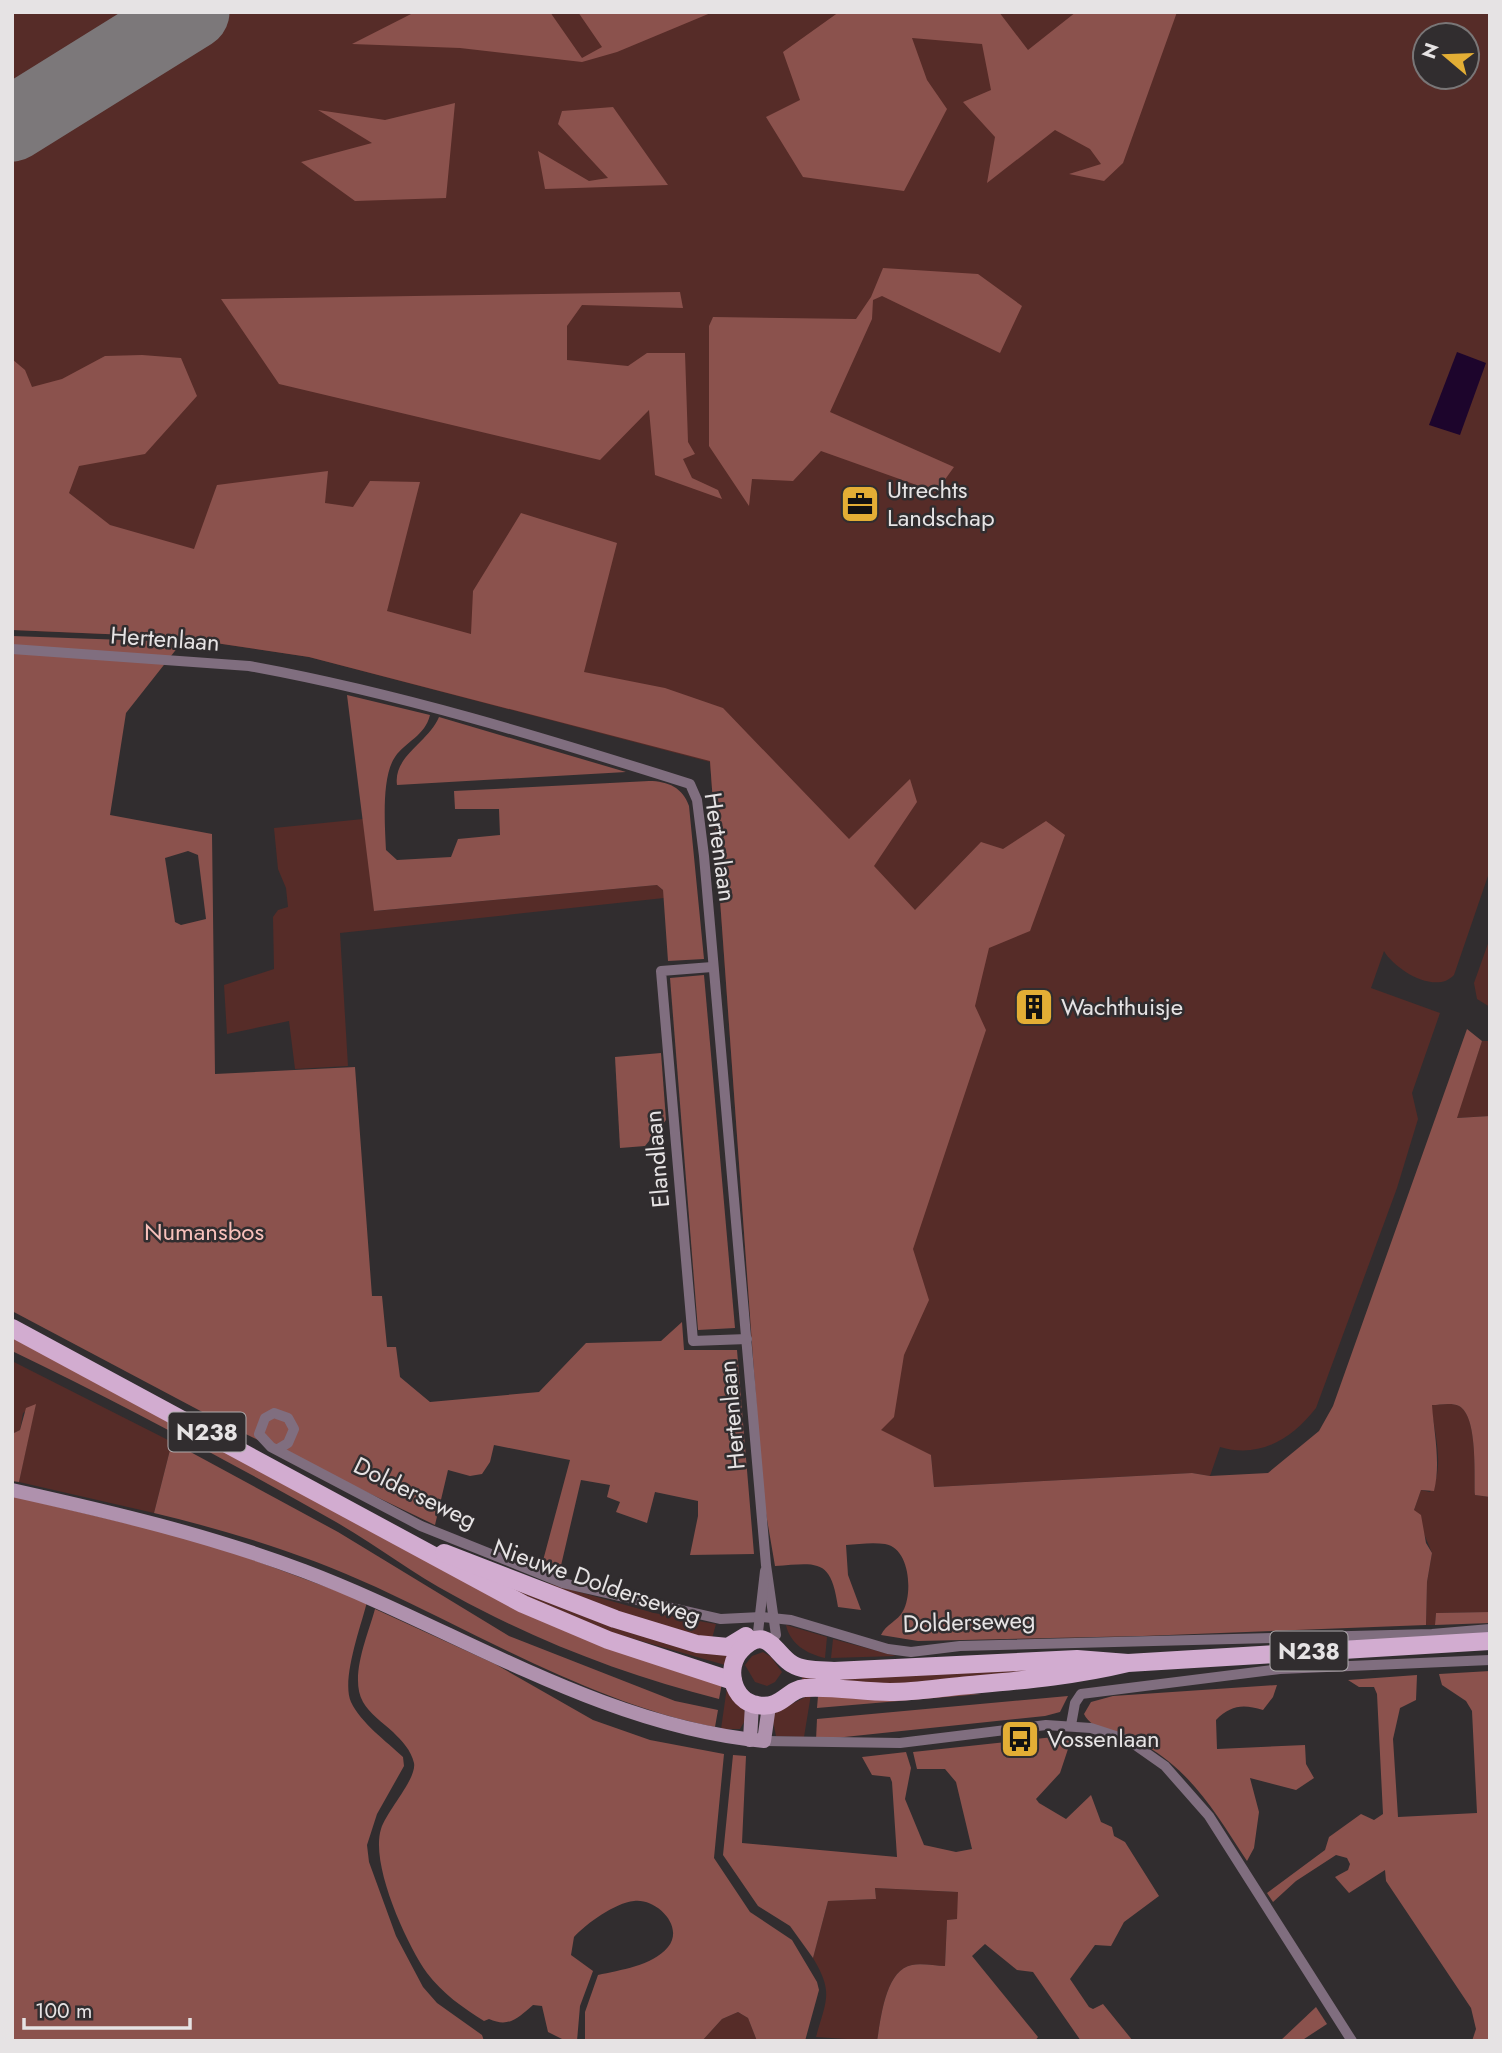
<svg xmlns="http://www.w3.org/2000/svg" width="1502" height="2053" font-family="Jost,sans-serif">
<rect width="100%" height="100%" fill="#312d2f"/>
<g fill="#562c28" fill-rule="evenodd">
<path d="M 12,12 L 1490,12 L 1490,870 L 1454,975 C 1436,995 1395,970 1384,951 L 1371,988 L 1440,1013 L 1412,1093 L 1418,1119 L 1397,1188 L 1316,1408 C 1292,1439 1259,1459 1220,1447 L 1210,1476 L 1192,1473 L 934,1487 L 931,1455 L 763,1496 L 710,762 L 309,657 L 175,637 L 12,630 ZM 1425,35 L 1467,35 L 1467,77 L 1425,77 Z"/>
<polygon points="363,819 375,911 657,885 663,890 664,898 340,933 348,1066 295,1069 289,1021 227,1034 224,985 274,969 273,917 278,910 288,907 286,888 278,869 274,828"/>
<polygon points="1490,938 1490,1007 1477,999 1474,983"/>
<polygon points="1482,1041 1490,1041 1490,1116 1456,1118"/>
<polygon points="12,1361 172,1442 154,1513 19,1482 35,1405 23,1413 20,1430 12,1434"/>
<path d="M 1431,1405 C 1440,1405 1451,1402 1459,1406 C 1478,1416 1474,1475 1475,1495 L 1490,1497 L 1490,1612 L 1436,1613 L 1435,1625 L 1426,1625 L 1427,1582 L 1432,1553 L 1414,1510 L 1421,1490 L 1430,1492 C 1446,1470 1434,1431 1431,1405 Z"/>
<polygon points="540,1581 654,1613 716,1624 711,1642 650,1624"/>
<polygon points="507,1587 729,1652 725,1665 582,1624"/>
<path d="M 786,1625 L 827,1637 L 825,1658 C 807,1654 790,1644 786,1625 Z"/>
<polygon points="833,1639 896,1656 831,1658"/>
<polygon points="763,1652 771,1657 782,1672 775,1682 767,1686 755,1682 745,1665 752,1656"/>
<polygon points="1080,1666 895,1684 802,1682 802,1676"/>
<polygon points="727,1687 740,1701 747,1717 740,1729 721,1729"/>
<polygon points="811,1694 804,1737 776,1736 772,1717 775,1713"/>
<path d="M 875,1888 L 958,1892 L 958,1919 L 947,1920 L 945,1966 C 935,1966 922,1963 912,1965 C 885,1970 881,2019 877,2041 L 816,2037 C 826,2000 834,1993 813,1958 L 828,1901 L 876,1899 Z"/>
<polygon points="738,2012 748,2018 757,2041 702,2041 722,2019"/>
</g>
<g fill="#8b524d" fill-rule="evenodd">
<polygon points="415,12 550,12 582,58 602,47 578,12 713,12 617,52 582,62 460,48 352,44"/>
<polygon points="839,12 999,12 1028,50 1076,12 1177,12 1123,163 1104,181 1069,174 1101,164 1090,149 1055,130 987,183 995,137 963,102 991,90 982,44 912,38 927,80 947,109 904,191 803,177 766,117 800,100 783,52"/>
<polygon points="455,103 446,198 355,201 301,162 372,143 318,110 385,120"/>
<polygon points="613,107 668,185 545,189 538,151 589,181 608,178 558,124 562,111"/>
<polygon points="883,268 978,274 1022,306 1000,353 882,296 873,300 872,319 830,412 954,467 936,492 821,451 793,481 752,479 749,506 709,446 709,326 713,317 856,319 871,297"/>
<polygon points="680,292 683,308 582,305 567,326 567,360 628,366 647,353 685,353 688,442 695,454 683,459 692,478 718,490 722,499 655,475 649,410 600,460 279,384 221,299"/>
<path d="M 142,355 L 181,358 L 197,396 L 145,454 L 79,466 L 69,493 L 110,525 L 194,549 L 217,485 L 328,471 L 325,503 L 353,507 L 370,481 L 420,482 L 387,611 L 471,634 L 473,591 L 521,513 L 617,543 L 584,672 L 665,688 L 723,708 L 849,839 L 910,779 L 917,802 L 874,866 L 915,910 L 981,842 L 1003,849 L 1046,821 L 1065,835 L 1030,931 L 989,948 L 975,1006 L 986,1030 L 913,1249 L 929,1300 L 904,1355 L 894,1417 L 881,1430 L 931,1455 L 934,1487 L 1192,1473 L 1210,1476 L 1268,1473 L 1319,1431 L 1333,1406 L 1467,1029 L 1482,1041 L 1457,1118 L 1490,1116 L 1490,1497 L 1475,1495 C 1474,1475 1478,1416 1459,1406 C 1451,1402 1440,1405 1432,1405 C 1434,1433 1441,1463 1434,1491 L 1421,1490 L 1414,1510 L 1421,1515 L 1426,1543 L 1432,1553 L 1427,1582 L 1426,1625 L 1143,1636 L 918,1641 L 881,1635 C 886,1624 898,1621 903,1611 C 913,1593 910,1548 885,1544 C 873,1542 858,1544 846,1545 L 848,1575 L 861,1610 L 838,1607 C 831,1558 818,1563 775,1566 L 763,1496 L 710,761 L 309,657 L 175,637 L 12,630 L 12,359 L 25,370 L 32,387 L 62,379 L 105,356 Z"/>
<path d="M 12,636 L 182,642 L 126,713 L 110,815 L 212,834 L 215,1074 L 355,1067 L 372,1296 L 382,1296 L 387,1347 L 396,1347 L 400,1377 L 430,1402 L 539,1392 L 586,1343 L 661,1341 L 682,1322 L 684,1350 L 737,1350 L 754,1554 L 690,1555 L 698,1516 L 698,1501 L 655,1492 L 647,1523 L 616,1512 L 620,1502 L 607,1497 L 610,1485 L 581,1480 L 559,1574 L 541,1568 L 570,1460 L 494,1445 L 490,1462 L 482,1474 L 470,1476 L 448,1470 L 435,1525 L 225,1424 L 12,1311 ZM 188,851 L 198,855 L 206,919 L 181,925 L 175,922 L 165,858 Z"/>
<path d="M 347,695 L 430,715 C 425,736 406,741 395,757 C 381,777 385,827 386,850 L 397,860 L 451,857 L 458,839 L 500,835 L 499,809 L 455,809 L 454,791 L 649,781 C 668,781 683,788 689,806 L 704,959 L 668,961 L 663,890 L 657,885 L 374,911 Z"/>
<path d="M 439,717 L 626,772 L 397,785 C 393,756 428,743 439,717 Z"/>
<polygon points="704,975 735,1328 698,1330 670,978"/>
<polygon points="661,1053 666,1120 645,1146 620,1148 615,1057"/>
<path d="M 12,1334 L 496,1598 L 722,1683 L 719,1699 C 627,1676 536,1641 453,1595 C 413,1574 376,1545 336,1522 C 230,1462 122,1404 12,1351 Z"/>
<polygon points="36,1404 19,1482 12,1481 12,1434 20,1430 26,1408"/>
<path d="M 172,1442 L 338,1532 L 509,1636 L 675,1701 L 718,1710 L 715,1727 C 597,1704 484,1637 376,1587 C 305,1554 229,1531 154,1513 Z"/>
<path d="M 12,1496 L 205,1542 L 367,1602 C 361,1626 341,1680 351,1702 C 361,1723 386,1741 403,1757 L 404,1766 L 377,1814 L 367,1845 L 369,1862 L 396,1936 L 423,1987 L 437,2003 L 482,2035 L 484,2041 L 12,2041 Z"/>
<path d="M 375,1609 L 495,1664 L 593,1720 L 650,1740 L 724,1754 L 714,1858 L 750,1912 L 792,1940 L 817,1982 L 819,1990 L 805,2041 L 757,2041 L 748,2018 L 738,2012 L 722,2019 L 702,2041 L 585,2041 L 585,2012 L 598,1975 C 620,1970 652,1966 668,1947 C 685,1926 656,1898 634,1901 C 615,1903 587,1923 574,1937 L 571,1955 L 593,1971 L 580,2006 L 577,2041 L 566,2041 L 548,2032 L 542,2006 L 533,2005 C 518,2018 509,2028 489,2019 L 484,2021 C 463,2008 442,1993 427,1973 C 406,1943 370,1864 381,1829 C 387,1810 417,1779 414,1763 C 411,1750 402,1741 393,1732 C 383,1723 369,1713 363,1702 C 349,1677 368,1635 375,1609 Z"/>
<polygon points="1490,1612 1490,1623 1435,1625 1436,1613"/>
<polygon points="1490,1671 1490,2041 1472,2041 1476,2029 1471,2008 1386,1881 1385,1870 1349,1893 1335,1877 1348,1870 1350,1864 1347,1858 1336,1855 1296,1881 1273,1902 1267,1893 1325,1850 1329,1837 1361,1814 1374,1820 1383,1814 1377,1694 1374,1687 1359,1687 1348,1680 1417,1675 1416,1700 1400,1708 1393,1739 1398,1817 1477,1813 1472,1711 1466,1701 1442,1685 1439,1674"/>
<path d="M 1277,1685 L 1273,1697 L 1263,1710 C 1243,1704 1231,1705 1216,1720 L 1217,1749 L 1305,1745 L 1306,1764 L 1314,1778 L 1296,1790 L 1250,1778 L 1259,1812 L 1254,1848 L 1247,1861 C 1216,1814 1194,1774 1145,1745 C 1128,1736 1091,1731 1084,1714 L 1091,1702 L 1113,1696 Z"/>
<polygon points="981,1694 817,1708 818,1696"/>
<polygon points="1068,1696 1060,1712 1045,1716 816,1740 817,1719"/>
<path d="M 1054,1737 L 1071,1740 L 1060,1773 L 1036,1799 L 1039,1803 L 1066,1819 L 1091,1795 L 1101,1822 L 1112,1827 L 1114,1836 L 1125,1842 L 1159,1896 L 1124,1922 L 1111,1946 L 1095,1945 L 1070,1979 L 1089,2007 L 1093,2009 L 1103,2004 L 1133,2041 L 1081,2041 L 1033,1972 L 1017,1970 L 985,1944 L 972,1956 L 1038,2037 L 1035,2041 L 877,2041 C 881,2019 885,1970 912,1965 C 922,1963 935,1966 945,1966 L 947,1920 L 957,1919 L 958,1892 L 875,1888 L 876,1899 L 828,1901 L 813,1958 L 790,1926 L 758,1906 L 723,1855 L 733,1755 L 746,1756 L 742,1843 L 897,1857 L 892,1782 L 890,1777 L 872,1775 L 862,1757 L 906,1752 L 911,1768 L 905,1799 L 924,1845 L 956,1852 L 972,1849 L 956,1782 L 945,1769 L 917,1769 L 913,1752 Z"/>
<polygon points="1316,2007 1327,2024 1301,2041 1280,2041"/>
</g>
<polygon fill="#1d052c" points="1457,352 1486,363 1460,435 1429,425"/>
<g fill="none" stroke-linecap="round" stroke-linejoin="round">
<polyline stroke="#7c787a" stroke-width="75" points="12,124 192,12"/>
<g stroke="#806e7f" stroke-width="10">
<path d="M 12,649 L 249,666 C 398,693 545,738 690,784 L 697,800 L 704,856 L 766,1565 L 776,1635"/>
<polyline points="712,967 661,971 693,1341 747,1339"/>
<polyline points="278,1449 288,1443 294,1429 288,1418 274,1413 265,1418 259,1434 271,1447 421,1526 563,1583 721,1619 761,1617 791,1620 888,1649 911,1652 960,1646 1432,1634 1490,1629"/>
<polyline points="758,1632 765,1571"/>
<polyline points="1071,1725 1075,1703 1081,1694 1280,1669 1490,1660"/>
<polyline points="764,1741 900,1743 1046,1725 1091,1728 1128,1740 1165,1766 1209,1816 1352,2041"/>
</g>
<g stroke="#af91ad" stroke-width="14">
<path d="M 12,1490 C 111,1512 209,1535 304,1571 C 455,1628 600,1726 764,1741 L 769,1706"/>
<polyline points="750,1740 752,1704"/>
</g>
<g stroke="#d2acd0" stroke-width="18">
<polyline points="12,1328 523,1604 608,1640 733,1681"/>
<polyline points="444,1553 615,1619 697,1644 728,1647 746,1636"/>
<path d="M 1128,1663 C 1074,1676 1025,1680 970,1685 C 944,1687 917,1692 890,1692 C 862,1692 833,1686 805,1688 C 787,1689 782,1710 757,1705 C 733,1701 724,1668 741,1650 C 767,1623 775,1654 792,1664 C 803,1671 821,1670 834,1671 L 1077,1659 L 1128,1663 L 1490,1641"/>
</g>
</g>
<defs>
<g id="office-square" transform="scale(2.0125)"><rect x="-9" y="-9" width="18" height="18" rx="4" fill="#e3ae35" stroke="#312d2f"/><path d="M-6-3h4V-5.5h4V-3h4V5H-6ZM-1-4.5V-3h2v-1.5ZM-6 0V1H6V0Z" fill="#111"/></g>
<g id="building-square" transform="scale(2.0125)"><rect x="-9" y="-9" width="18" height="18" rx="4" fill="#e3ae35" stroke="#312d2f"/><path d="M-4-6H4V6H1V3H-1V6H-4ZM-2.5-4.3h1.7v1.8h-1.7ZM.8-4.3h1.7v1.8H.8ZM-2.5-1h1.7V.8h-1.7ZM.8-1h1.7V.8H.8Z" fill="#111"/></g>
<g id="bus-square" transform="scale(2.0125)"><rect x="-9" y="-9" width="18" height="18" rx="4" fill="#e3ae35" stroke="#312d2f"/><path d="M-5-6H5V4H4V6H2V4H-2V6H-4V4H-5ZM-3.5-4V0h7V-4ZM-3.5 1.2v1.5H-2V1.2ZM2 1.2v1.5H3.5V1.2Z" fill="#111"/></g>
</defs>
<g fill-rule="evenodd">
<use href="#office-square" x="860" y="504"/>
<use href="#building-square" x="1034" y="1007"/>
<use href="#bus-square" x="1020" y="1739"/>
</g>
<g text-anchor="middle" stroke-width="5" stroke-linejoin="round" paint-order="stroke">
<g fill="#312d2f" stroke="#b0acae" stroke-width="2">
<rect x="168.5" y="1412.5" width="77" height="39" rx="5"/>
<rect x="1270.5" y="1631.5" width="77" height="39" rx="5"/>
</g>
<g font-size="23" font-weight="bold" fill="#e6e3e4">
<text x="207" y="1440">N238</text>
<text x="1309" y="1659">N238</text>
</g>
<g font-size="24" fill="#e6e3e4" stroke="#312d2f" text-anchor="start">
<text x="887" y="498">Utrechts<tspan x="887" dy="28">Landschap</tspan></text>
<text x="1061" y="1015">Wachthuisje</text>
<text x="1047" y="1747">Vossenlaan</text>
</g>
<g font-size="24" fill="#e6e3e4" stroke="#312d2f">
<text transform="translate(165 639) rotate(4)" y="8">Hertenlaan</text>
<text transform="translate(720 847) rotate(82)" y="8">Hertenlaan</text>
<text transform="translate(657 1159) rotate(-95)" y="8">Elandlaan</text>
<text transform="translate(732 1415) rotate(-95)" y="8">Hertenlaan</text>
<text transform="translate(415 1493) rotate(26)" y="8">Dolderseweg</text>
<text transform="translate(597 1582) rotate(19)" y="8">Nieuwe Dolderseweg</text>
<text transform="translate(969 1622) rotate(-2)" y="8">Dolderseweg</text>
</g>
<g font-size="24" fill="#f8c1bb" stroke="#312d2f">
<text x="204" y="1240">Numansbos</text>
</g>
</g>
<rect width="1502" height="2053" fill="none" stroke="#e6e3e4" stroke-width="28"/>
<g transform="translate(1446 56) rotate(289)"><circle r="33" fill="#312d2f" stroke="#797677" stroke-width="2"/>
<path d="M0-5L12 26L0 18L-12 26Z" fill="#e3ae35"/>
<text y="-10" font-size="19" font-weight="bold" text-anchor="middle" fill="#e6e3e4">N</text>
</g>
<path d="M24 2018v10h166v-10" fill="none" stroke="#e6e3e4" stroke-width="3.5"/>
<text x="35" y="2018" font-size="21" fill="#e6e3e4" stroke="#312d2f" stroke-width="5" paint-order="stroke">100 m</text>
</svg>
